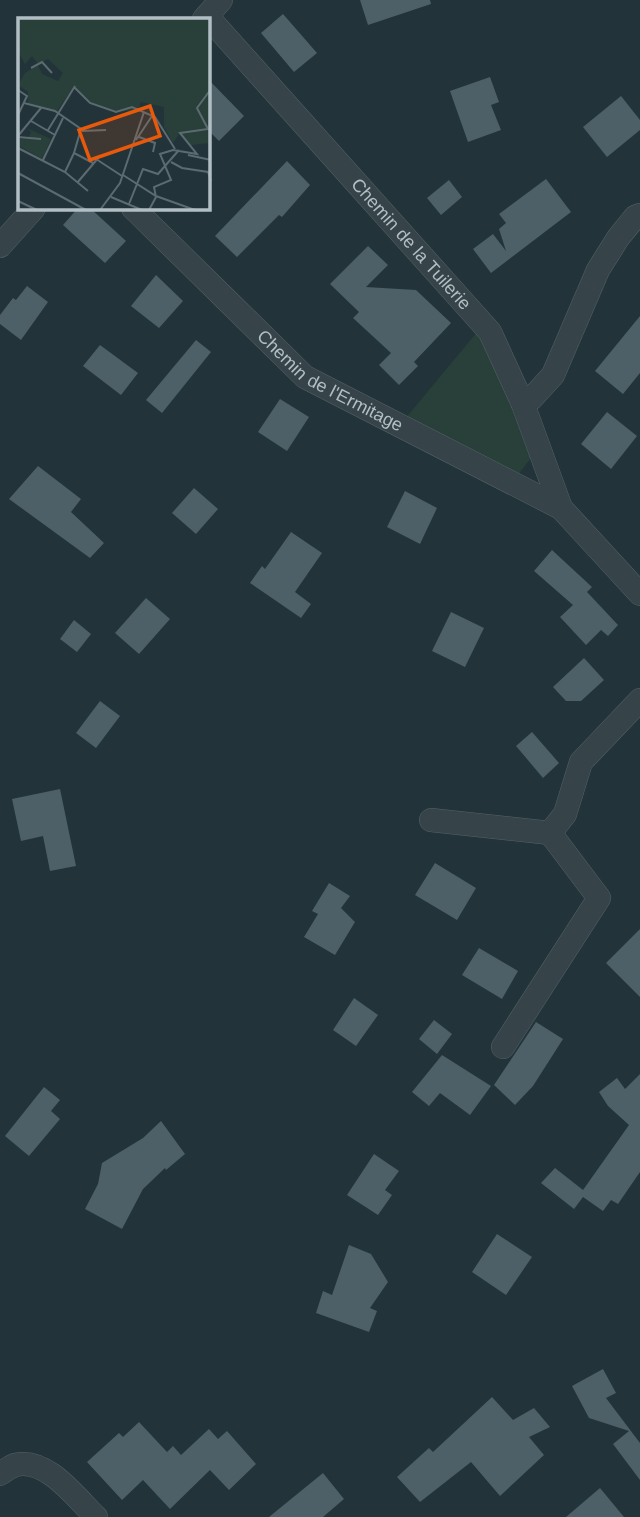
<svg xmlns="http://www.w3.org/2000/svg" width="640" height="1517" font-family="Helvetica,sans-serif">
<rect width="100%" height="100%" fill="#223339"/>
<polygon fill="#284039" points="483,325 537,440 531,458 517,476 399,426"/>
<g fill="#4d6067">
<polygon points="360,0 430,0 431,4 368,25"/>
<polygon points="283,14 317,53 294,72 261,33"/>
<polygon points="490,77 499,102 491,105 501,130 468,142 450,91"/>
<polygon points="208,79 244,116 219,141 208,130"/>
<polygon points="621,96 640,120 640,130 607,157 583,127"/>
<polygon points="287,161 310,185 282,217 279,215 237,257 215,236"/>
<polygon points="546,179 571,212 491,273 473,249 493,234 506,251 499,229 506,223 499,214"/>
<polygon points="449,180 462,197 441,215 427,198"/>
<polygon points="78,208 90,208 126,241 105,263 63,225"/>
<polygon points="368,246 388,265 366,287 416,290 451,323 414,362 418,366 399,385 379,365 391,353 353,318 359,312 330,284"/>
<polygon points="156,275 183,301 159,328 131,306"/>
<polygon points="27,286 48,302 21,340 0,324 0,315 13,298 16,300"/>
<polygon points="640,316 640,373 623,394 595,371"/>
<polygon points="196,340 211,352 162,413 146,400"/>
<polygon points="100,345 138,373 121,395 83,366"/>
<polygon points="280,399 309,417 287,451 258,432"/>
<polygon points="607,412 637,436 611,469 581,444"/>
<polygon points="38,466 81,499 71,512 104,543 90,558 9,499"/>
<polygon points="194,488 218,509 196,534 172,513"/>
<polygon points="405,491 437,508 420,544 387,527"/>
<polygon points="291,532 322,553 295,592 311,604 301,618 250,583 262,566 265,569"/>
<polygon points="552,550 592,587 587,592 618,625 608,636 601,630 586,645 560,617 573,605 534,571"/>
<polygon points="146,598 170,619 139,654 115,633"/>
<polygon points="451,612 484,628 465,667 432,651"/>
<polygon points="74,620 91,634 77,652 60,639"/>
<polygon points="584,658 604,680 581,701 566,701 553,687"/>
<polygon points="100,701 120,716 96,748 76,733"/>
<polygon points="532,732 559,763 543,778 516,746"/>
<polygon points="60,789 76,866 50,871 43,836 21,841 12,799"/>
<polygon points="435,863 476,888 457,920 415,895"/>
<polygon points="329,883 350,896 341,908 355,922 335,955 304,937 318,914 312,911"/>
<polygon points="640,929 640,997 606,963"/>
<polygon points="479,948 518,971 502,999 462,975"/>
<polygon points="354,998 378,1015 356,1046 333,1030"/>
<polygon points="434,1020 452,1034 437,1054 419,1039"/>
<polygon points="536,1022 563,1039 533,1086 515,1105 494,1085"/>
<polygon points="442,1055 491,1086 470,1115 440,1093 429,1106 412,1092"/>
<polygon points="640,1074 640,1172 618,1204 611,1200 603,1211 583,1197 574,1209 541,1183 555,1168 583,1190 629,1125 608,1106 599,1092 617,1078 625,1089"/>
<polygon points="44,1087 60,1100 51,1111 60,1119 29,1156 5,1136"/>
<polygon points="161,1121 185,1154 166,1170 165,1168 143,1189 122,1229 85,1209 98,1184 102,1163 143,1138"/>
<polygon points="374,1154 399,1171 385,1190 392,1195 378,1215 347,1195"/>
<polygon points="497,1234 532,1257 506,1295 472,1272"/>
<polygon points="349,1245 371,1254 388,1282 370,1308 377,1311 369,1332 316,1313 323,1291 332,1295"/>
<polygon points="603,1369 616,1393 606,1398 640,1443 640,1480 613,1444 629,1431 589,1418 572,1386"/>
<polygon points="492,1397 513,1420 534,1408 550,1427 529,1437 544,1455 500,1496 471,1462 420,1502 397,1477 429,1448 433,1452"/>
<polygon points="139,1422 167,1452 173,1446 181,1455 209,1429 218,1439 227,1431 256,1464 229,1490 210,1470 170,1509 143,1480 122,1500 87,1462 119,1433 123,1437"/>
<polygon points="323,1473 344,1499 323,1517 269,1517"/>
<polygon points="600,1488 624,1517 566,1517"/>
</g>
<g fill="none" stroke-linecap="round" stroke-linejoin="round">
<g stroke="#546267" stroke-width="24">
<g id="street">
<path id="s1" d="M 207,16 L 490,332 L 523,404 L 561,508"/>
<polyline points="204,19 221,0"/>
<path id="s2" d="M 133,208 L 305,377 L 561,508 L 640,594"/>
<polyline points="0,246 34,208"/>
<polyline points="523,404 532,398 553,375 598,270 618,238 635,217 640,215"/>
<polyline points="431,820 550,833 565,814 581,762 640,700"/>
<polyline points="503,1047 599,898 550,833"/>
<path d="M 0,1474 C 4,1471 10,1467 15,1465 C 47,1457 76,1498 96,1517"/>
</g>
</g>
<use href="#street" stroke="#364449" stroke-width="23"/>
</g>
<g text-anchor="middle" stroke-width="6" stroke-linejoin="round" paint-order="stroke">
<g font-size="18" fill="#b1bfc5" stroke="#1b282e">
<text dy="6" stroke="none"><textPath href="#s1" startOffset="306">Chemin de la Tuilerie</textPath></text>
<text dy="6" stroke="none"><textPath href="#s2" startOffset="264">Chemin de l'Ermitage</textPath></text>
</g>
</g>
<g transform="translate(18 18)">
<rect width="192" height="192" fill="#223339"/>
<path d="M 0,0 L 192,0 L 192,125 L 172,127 L 161,116 L 155,125 L 146,109 L 146,89 L 123,84 L 120,92 L 98,94 L 71,85 L 56,68 L 39,93 L 10,85 L 10,74 L 0,67 L 7,55 L 20,47 L 24,56 L 40,63 L 45,55 L 30,41 L 20,46 L 14,38 L 7,46 L 0,34 ZM 9,110 L 33,121 L 24,141 L 1,128 L 2,121 L 10,121 L 13,114 Z" fill="#284039"/>
<path fill="none" stroke="#5b6b71" stroke-width="2" d="M 13,50 L 24,44 L 34,55M 56,69 L 72,85 L 98,94 L 114,89 L 137,99 L 157,131M 0,72 L 9,78 L 0,97M 6,85 L 37,93 L 63,111 L 56,135 L 75,145M 13,103 L 37,117M 30,112 L 57,68M 64,113 L 88,112M 0,118 L 23,90M 0,119 L 23,121M 121,119 L 137,125 L 135,134M 118,122 L 134,98M 0,130 L 47,154 L 70,173M 170,137 L 193,142M 78,141 L 104,158M 25,142 L 45,100M 153,144 L 164,150 L 190,154 L 193,163M 47,154 L 56,135M 0,155 L 68,192M 105,157 L 138,178 L 177,192M 59,165 L 81,139M 93,179 L 124,192M 0,183 L 19,192M 111,186 L 125,151 L 140,156 L 161,132M 82,192 L 102,165 L 126,94M 131,192 L 138,179 L 136,169 L 153,162 L 142,136 L 155,132 L 179,136 L 162,115 L 190,111 L 179,90 L 193,71"/>
<path fill="#e8590c" fill-opacity="0.15" stroke="#e8590c" stroke-width="3.5" d="M 132,88 L 142,118 L 72,142 L 61,112 Z"/>
<rect width="192" height="192" fill="none" stroke="#b1bfc5" stroke-width="3.5"/>
</g>
</svg>
